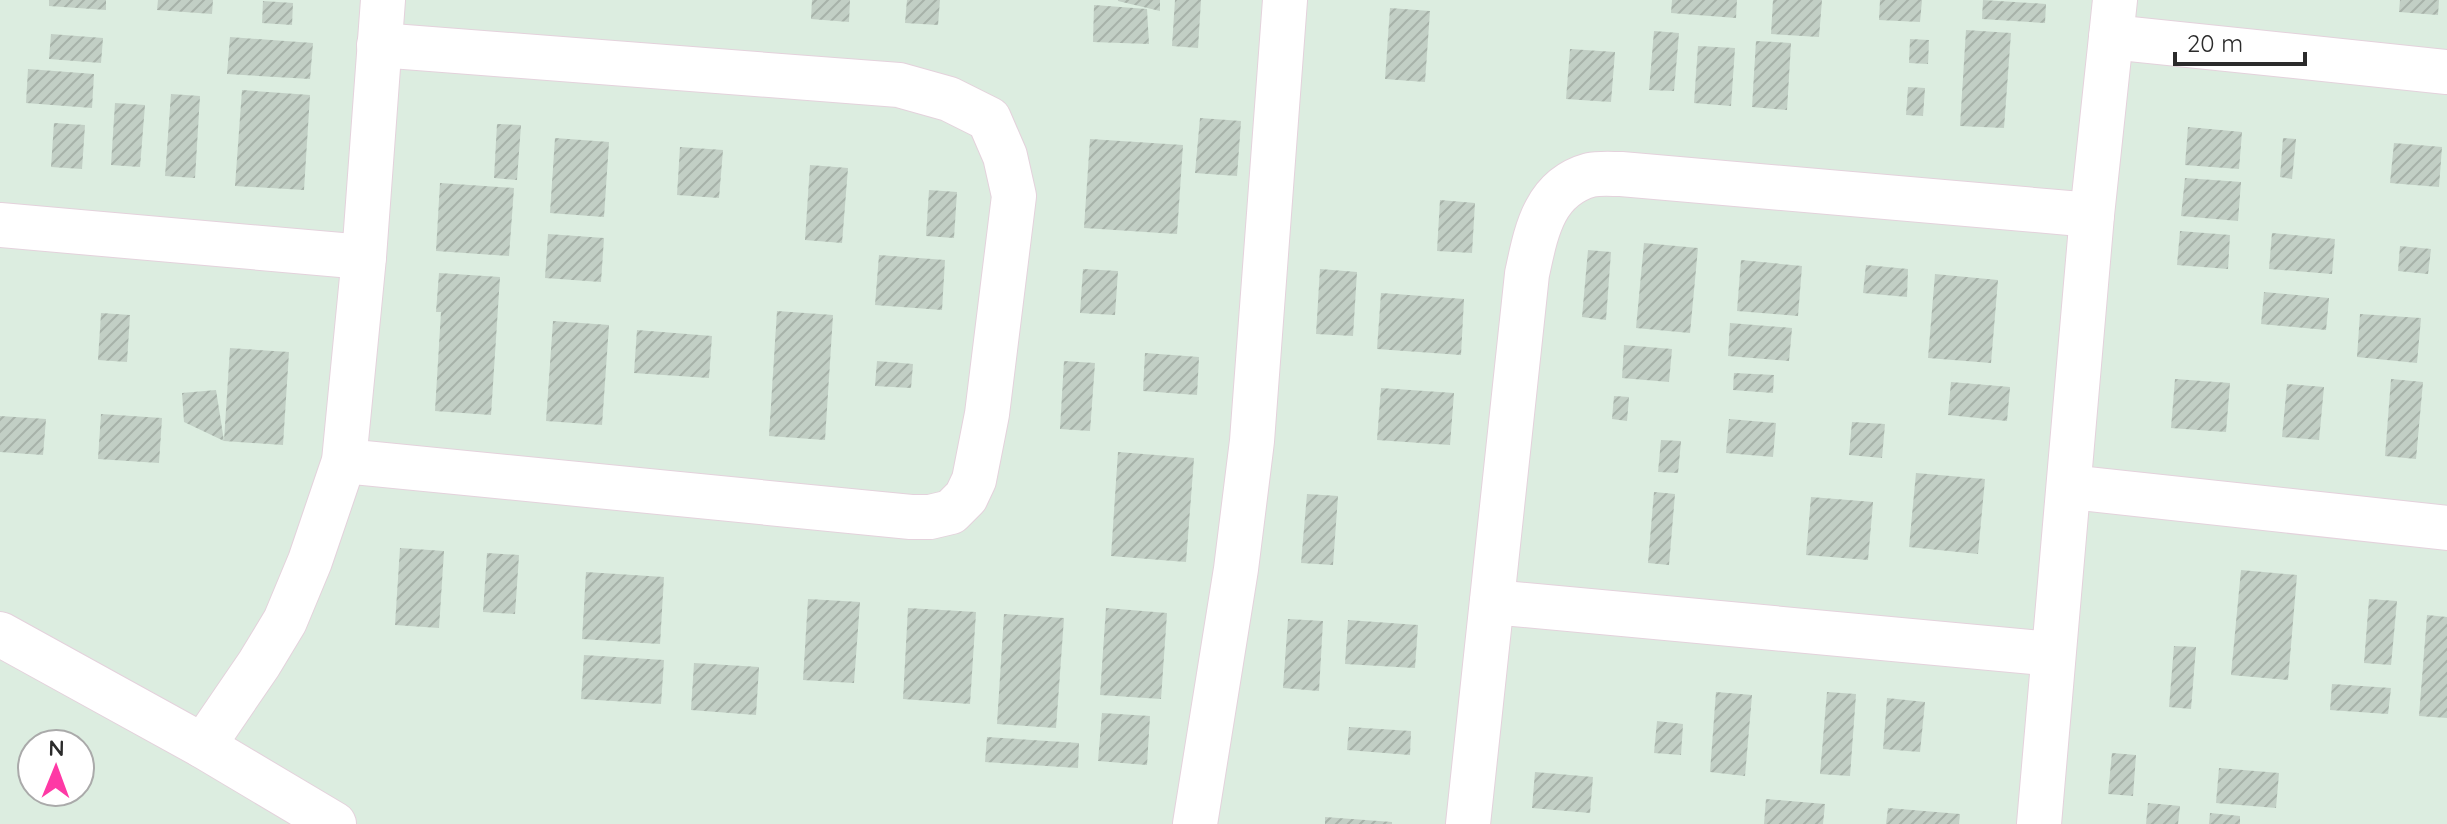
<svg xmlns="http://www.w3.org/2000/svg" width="2447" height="824" font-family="Quicksand,sans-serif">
<defs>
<pattern id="building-hatch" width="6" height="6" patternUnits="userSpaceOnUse" patternTransform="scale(2)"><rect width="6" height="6" fill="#c2cfc5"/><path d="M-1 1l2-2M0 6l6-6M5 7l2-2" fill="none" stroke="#a7b2a9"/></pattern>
</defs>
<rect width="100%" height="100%" fill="#dcede0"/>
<g fill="url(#building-hatch)">
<polygon points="49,0 106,0 106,10 49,6"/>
<polygon points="158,0 213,0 212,14 157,10"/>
<polygon points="812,0 850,0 849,22 811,19"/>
<polygon points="907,0 940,0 938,25 905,23"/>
<polygon points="1118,0 1160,0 1160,11 1118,1"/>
<polygon points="1175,0 1201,0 1198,48 1172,46"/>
<polygon points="1672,0 1737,0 1736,18 1671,13"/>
<polygon points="1773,0 1822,0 1819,37 1771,34"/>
<polygon points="1880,0 1922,0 1920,22 1879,20"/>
<polygon points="1983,0 2046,4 2045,23 1982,19"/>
<polygon points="2400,0 2439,0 2438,15 2399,12"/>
<polygon points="263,1 293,3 292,25 262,23"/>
<polygon points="1094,5 1147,9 1149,44 1093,42"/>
<polygon points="1390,8 1430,11 1425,82 1385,79"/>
<polygon points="1966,30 2011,33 2004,128 1960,126"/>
<polygon points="1654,31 1679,33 1674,91 1649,90"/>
<polygon points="51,34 103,38 101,63 49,59"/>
<polygon points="230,37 313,43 310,79 227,74"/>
<polygon points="1910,39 1929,40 1928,64 1909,63"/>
<polygon points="1756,41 1791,43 1787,110 1752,107"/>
<polygon points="1698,46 1735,48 1731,106 1694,103"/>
<polygon points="1570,49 1615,52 1611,102 1566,99"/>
<polygon points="28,69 94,74 92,108 26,103"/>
<polygon points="1908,87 1925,88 1923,116 1906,115"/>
<polygon points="242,90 310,95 304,190 235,186"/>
<polygon points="171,94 200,96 195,178 165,176"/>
<polygon points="115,103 145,105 140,167 111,165"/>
<polygon points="1200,118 1241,121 1237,176 1195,173"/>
<polygon points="54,123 85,125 82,169 51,167"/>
<polygon points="497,124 521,125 517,180 494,178"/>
<polygon points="2188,127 2242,132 2239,169 2185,165"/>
<polygon points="555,138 609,142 604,217 550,213"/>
<polygon points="2283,138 2296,139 2292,179 2280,177"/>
<polygon points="1090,139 1183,145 1177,234 1084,228"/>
<polygon points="2394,143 2442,147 2439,187 2390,183"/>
<polygon points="680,147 723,150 719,198 677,195"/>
<polygon points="810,165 848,168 842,243 805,240"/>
<polygon points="2185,178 2241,182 2238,221 2181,216"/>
<polygon points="440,183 514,188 509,256 436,251"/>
<polygon points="929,190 957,192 954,238 926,236"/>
<polygon points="1440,200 1475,203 1472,253 1437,251"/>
<polygon points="2180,231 2230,235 2228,269 2177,265"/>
<polygon points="2272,233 2335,239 2332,274 2269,269"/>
<polygon points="548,234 604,238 601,282 545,278"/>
<polygon points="1644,243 1698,248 1690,333 1636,328"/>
<polygon points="2400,246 2431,249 2428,274 2398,271"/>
<polygon points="1588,250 1611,252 1606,320 1582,317"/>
<polygon points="879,255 945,260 942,310 875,305"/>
<polygon points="1741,260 1802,266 1798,316 1737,311"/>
<polygon points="1866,265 1908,269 1907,297 1863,293"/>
<polygon points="1083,269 1118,271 1115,315 1080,313"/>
<polygon points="1320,269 1357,272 1353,336 1316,334"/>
<polygon points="439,273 500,277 491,415 435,411 441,312 436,312"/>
<polygon points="1935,274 1998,280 1991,363 1928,358"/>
<polygon points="2264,292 2329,298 2326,330 2261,324"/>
<polygon points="1381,293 1464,299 1461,355 1377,349"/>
<polygon points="777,311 833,315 825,440 769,436"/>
<polygon points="101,313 130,315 127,362 98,360"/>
<polygon points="2360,314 2421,318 2417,363 2357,357"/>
<polygon points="553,321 609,325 602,425 546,421"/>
<polygon points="1730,323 1792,328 1789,361 1728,356"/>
<polygon points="637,330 712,336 709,378 634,373"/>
<polygon points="1624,345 1672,349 1669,382 1622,378"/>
<polygon points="230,348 289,352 283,445 224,441 184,422 182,393 216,390 224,441"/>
<polygon points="1145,353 1199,357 1197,395 1143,391"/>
<polygon points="877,361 913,364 911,388 875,386"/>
<polygon points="1064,361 1095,363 1090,431 1060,429"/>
<polygon points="1734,373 1774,375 1773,393 1733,390"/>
<polygon points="2175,379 2230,383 2226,432 2171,428"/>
<polygon points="2391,379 2423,382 2416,459 2385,456"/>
<polygon points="1951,382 2010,387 2007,421 1948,415"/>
<polygon points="2287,384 2324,387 2319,440 2282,437"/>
<polygon points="1381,388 1454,393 1450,445 1377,440"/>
<polygon points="1614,396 1629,397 1627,421 1612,419"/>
<polygon points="101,414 162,418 159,463 98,459"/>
<polygon points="0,416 46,419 43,455 0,452"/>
<polygon points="1729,419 1776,423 1773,457 1726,453"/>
<polygon points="1852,422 1885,424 1882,458 1849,455"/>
<polygon points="1661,440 1681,441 1678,473 1658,472"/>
<polygon points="1118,452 1194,458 1186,562 1111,556"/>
<polygon points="1916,473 1985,479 1978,554 1909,547"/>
<polygon points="1654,492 1675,494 1669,565 1648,563"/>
<polygon points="1307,494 1338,496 1333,565 1301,563"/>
<polygon points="1811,497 1873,502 1868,560 1806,555"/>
<polygon points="400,548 444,551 439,628 395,625"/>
<polygon points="487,553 519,555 515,614 483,612"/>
<polygon points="2241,570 2297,575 2288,680 2231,675"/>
<polygon points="586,572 664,577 660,644 582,639"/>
<polygon points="808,599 860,602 854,683 803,680"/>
<polygon points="2369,599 2397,601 2391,665 2364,663"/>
<polygon points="908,608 976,612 970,704 903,699"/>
<polygon points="1106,608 1167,613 1161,699 1100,695"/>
<polygon points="1004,614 1064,618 1056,728 997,724"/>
<polygon points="2427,615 2447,617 2447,718 2419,716"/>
<polygon points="1288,619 1323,621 1319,691 1283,688"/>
<polygon points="1348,620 1418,625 1415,668 1345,664"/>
<polygon points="2174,646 2196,647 2191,709 2169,707"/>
<polygon points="584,655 664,660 661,704 581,699"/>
<polygon points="694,663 759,667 756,715 691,710"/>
<polygon points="2332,684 2391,688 2388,714 2330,710"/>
<polygon points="1716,692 1752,695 1745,776 1710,772"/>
<polygon points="1827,692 1856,694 1850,776 1820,774"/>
<polygon points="1887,698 1925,702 1920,752 1883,749"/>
<polygon points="1102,713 1150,716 1147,765 1098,761"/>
<polygon points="1657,721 1683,724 1681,755 1654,753"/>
<polygon points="1349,727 1411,731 1410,755 1347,750"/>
<polygon points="987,737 1079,743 1078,768 985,762"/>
<polygon points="2112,753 2136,755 2133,796 2108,794"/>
<polygon points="2219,768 2279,773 2276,808 2216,803"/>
<polygon points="1535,772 1593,777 1590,813 1532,808"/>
<polygon points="1766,799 1825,804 1823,824 1764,824"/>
<polygon points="2148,803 2180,806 2178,824 2146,824"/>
<polygon points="1888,808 1960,814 1959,824 1886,824"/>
<polygon points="2210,813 2240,816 2240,824 2209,824"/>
<polygon points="1325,817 1392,822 1392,824 1325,824"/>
</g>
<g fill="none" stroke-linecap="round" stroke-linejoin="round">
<g stroke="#e4d2dc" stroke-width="46">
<g id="minor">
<polyline points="2111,37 2447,72"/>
<polyline points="0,225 364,257"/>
<polyline points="344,461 911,517 930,517 951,512 966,497 974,480 987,414 1014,196 1005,156 989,119 949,99 899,85 379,45"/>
<polyline points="2070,487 2447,528"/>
<polyline points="1492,602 2053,654"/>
<polyline points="0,634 203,746 334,824"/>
<polyline points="203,746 259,664 285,621 310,561 344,461 364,257 383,0"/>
<polyline points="1195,824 1236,569 1252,441 1285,0"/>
<path d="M 1468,824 L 1527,274 C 1536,233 1543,188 1590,175 C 1599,173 1612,174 1621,174 L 2092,215"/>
<polyline points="2039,824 2092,215 2115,0"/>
</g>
</g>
<use href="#minor" stroke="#fff" stroke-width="44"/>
</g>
<g transform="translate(56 768) rotate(1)"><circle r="38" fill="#ffffff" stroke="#aaaaaa" stroke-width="2"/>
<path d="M0-6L14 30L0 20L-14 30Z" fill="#fe39a5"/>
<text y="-12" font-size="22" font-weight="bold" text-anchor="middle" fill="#2b2b2b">N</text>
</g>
<path d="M2175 52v12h130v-12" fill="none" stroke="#2b2b2b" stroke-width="4"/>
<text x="2187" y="52" font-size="24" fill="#2b2b2b" stroke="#ffffff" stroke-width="6" paint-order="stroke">20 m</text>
</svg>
